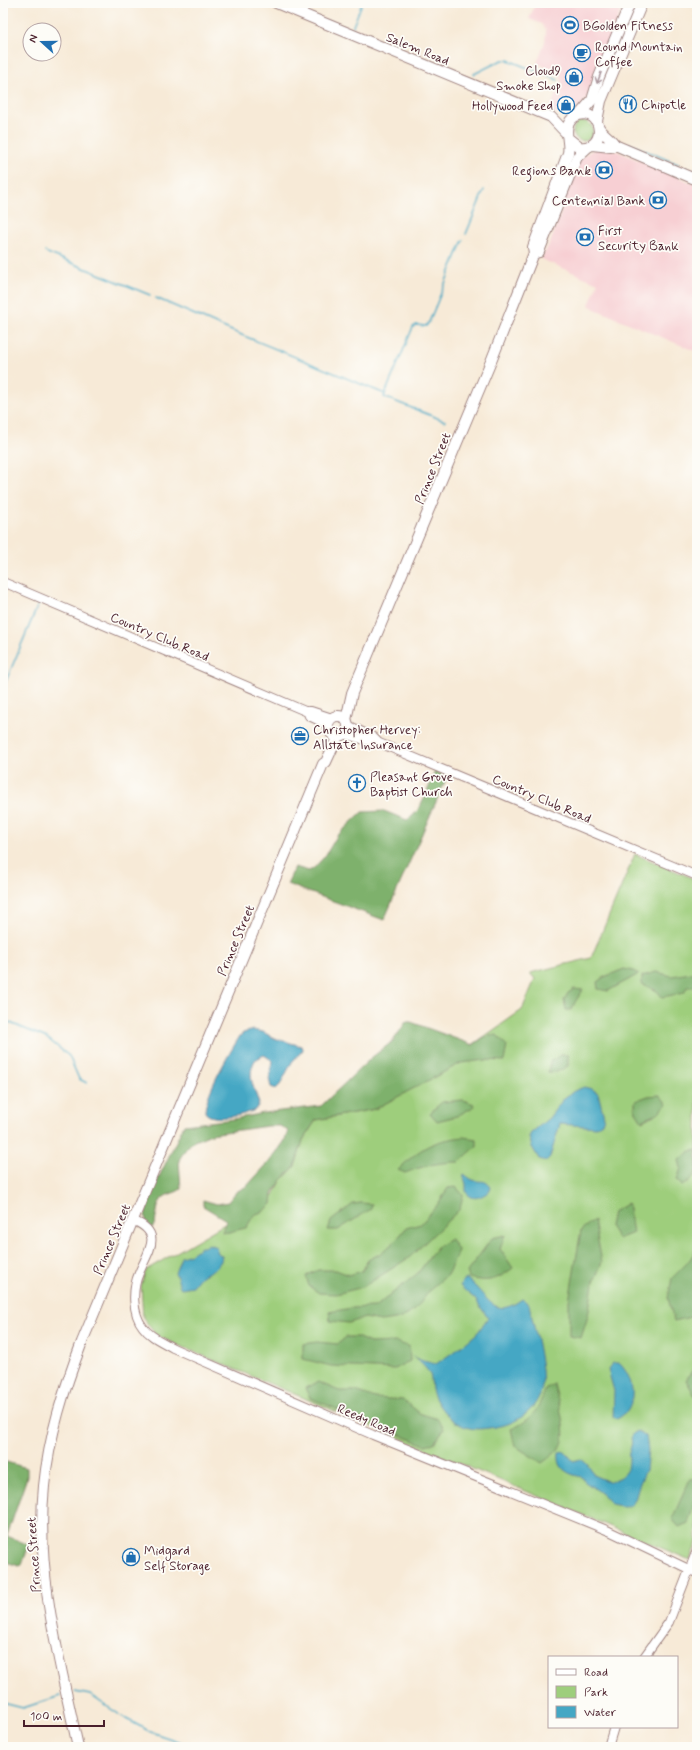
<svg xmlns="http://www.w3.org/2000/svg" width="700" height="1750" font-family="Mynerve,sans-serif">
<rect width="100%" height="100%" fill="#fdfcf7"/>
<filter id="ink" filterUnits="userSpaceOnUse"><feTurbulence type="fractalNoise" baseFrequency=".025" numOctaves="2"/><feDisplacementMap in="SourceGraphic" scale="8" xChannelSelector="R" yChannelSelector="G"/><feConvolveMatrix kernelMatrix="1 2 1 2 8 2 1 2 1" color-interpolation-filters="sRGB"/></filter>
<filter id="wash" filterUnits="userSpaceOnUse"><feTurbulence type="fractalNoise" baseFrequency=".012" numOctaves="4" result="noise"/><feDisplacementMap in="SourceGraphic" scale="16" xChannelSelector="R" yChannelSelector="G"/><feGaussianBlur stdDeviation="0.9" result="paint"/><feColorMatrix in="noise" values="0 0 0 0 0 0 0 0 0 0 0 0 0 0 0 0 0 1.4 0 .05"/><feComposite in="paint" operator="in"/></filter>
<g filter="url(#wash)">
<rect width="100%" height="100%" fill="#f7ead7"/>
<g fill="#f7cfd3">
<polygon points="536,3 624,3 586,100 573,112 562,115 549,111 561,81 560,74 537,63 545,42 546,30 542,24 529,19"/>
<polygon points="597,148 617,151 697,185 697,352 595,309 589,305 598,283 541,259 551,241 579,160 591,151"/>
</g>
<g fill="#9ece7c" stroke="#747654">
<circle cx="583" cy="131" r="10"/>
<polygon points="635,854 697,880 697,1542 690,1560 175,1344 156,1335 143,1318 141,1286 146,1270 274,1195 281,1181 295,1166 303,1140 316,1120 375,1109 408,1090 522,1010 535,979 530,973 591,958"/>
</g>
<g fill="#7eb16c" stroke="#64684c">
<path d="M 435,771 L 447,777 L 384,920 L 287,884 L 295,867 L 309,871 L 314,868 L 325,856 L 337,836 L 362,812 L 384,811 L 407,820 C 423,811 428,787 435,771 Z"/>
<polygon points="624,969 633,971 639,974 608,991 598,989 597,982 604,977"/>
<polygon points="656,972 672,976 697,972 697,987 687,987 684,993 662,997 657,991 642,984 642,976"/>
<polygon points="574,989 583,990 575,1002 572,1010 566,1010 564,1000 568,993"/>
<path d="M 406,1022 L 411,1022 L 473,1045 L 484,1037 L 497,1035 L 507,1046 L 504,1061 L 485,1060 L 461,1063 L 375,1109 L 316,1120 L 303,1140 L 295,1166 L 281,1181 L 273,1193 L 272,1204 L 264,1211 L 254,1215 L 246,1228 C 239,1229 227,1234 222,1232 L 226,1220 L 203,1206 L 203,1200 L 217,1204 L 228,1202 L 236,1192 L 247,1186 L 269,1162 L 284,1142 L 288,1131 L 280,1126 L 268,1126 L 211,1134 L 192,1142 L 185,1150 L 179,1160 L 181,1189 C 175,1194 166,1193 161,1200 C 155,1209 158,1221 152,1228 L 146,1222 L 145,1215 L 158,1179 L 184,1125 L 234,1119 L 264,1113 L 321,1106 L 371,1058 L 393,1041 Z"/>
<polygon points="560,1055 568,1055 568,1066 557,1072 548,1072 550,1062"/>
<polygon points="660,1095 667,1104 658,1113 642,1121 635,1110 635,1101 648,1096"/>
<polygon points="463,1100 474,1104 475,1106 457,1116 437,1121 430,1113 442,1102"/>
<path d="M 463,1137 L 477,1139 L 477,1146 L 459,1162 C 439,1162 423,1166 405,1173 L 398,1170 C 421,1147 432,1141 463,1137 Z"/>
<path d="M 692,1150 L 697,1151 C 697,1172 700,1174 682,1186 L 677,1180 L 681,1168 L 679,1160 Z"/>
<polygon points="456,1187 463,1195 460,1209 410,1257 363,1287 336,1294 319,1293 309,1286 306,1276 318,1270 336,1270 349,1275 362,1271 368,1260 383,1252 397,1239 406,1228 421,1224 438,1204 448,1188"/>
<polygon points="361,1203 372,1204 371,1209 338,1230 328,1230 331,1221 353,1204"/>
<polygon points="628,1203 633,1233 618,1239 610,1226 613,1212"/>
<polygon points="594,1220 602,1262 593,1284 588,1316 581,1338 569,1336 569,1301 581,1230"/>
<path d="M 505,1235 L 500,1249 L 513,1268 C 497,1280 489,1283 469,1278 L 467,1272 L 492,1238 Z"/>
<polygon points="451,1239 458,1250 455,1259 447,1275 430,1290 415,1310 401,1318 381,1321 365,1318 349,1323 330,1321 329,1312 352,1308 375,1307 418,1273 437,1247"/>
<polygon points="697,1248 697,1312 695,1316 674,1321 668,1298 672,1278 689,1261"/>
<polygon points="346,1337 357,1337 370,1343 397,1342 409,1347 410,1361 395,1369 331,1366 303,1359 303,1344 317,1342 338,1344"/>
<polygon points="697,1363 697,1395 695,1396 686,1380"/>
<polygon points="318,1382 339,1391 356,1391 375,1398 403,1400 421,1414 438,1419 444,1429 434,1443 425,1445 310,1398 305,1388"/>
<path d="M 554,1384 C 557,1398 569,1434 561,1446 C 556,1453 549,1458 542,1463 L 515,1446 L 511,1429 C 533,1420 538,1409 546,1388 Z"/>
<polygon points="3,1461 27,1468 27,1477 7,1536 29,1545 22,1565 19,1566 3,1561"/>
<polygon points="690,1479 697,1479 697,1497 688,1523 679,1527 672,1519"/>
</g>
<g fill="#44a7c4" stroke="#476378">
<path d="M 253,1030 L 263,1032 L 274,1038 L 301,1046 L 303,1048 L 303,1050 L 292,1062 L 280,1085 L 276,1089 L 271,1087 L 269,1079 L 273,1061 L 264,1055 L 255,1060 C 246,1077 255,1088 259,1104 L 255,1110 C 245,1115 211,1123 205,1112 C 205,1094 230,1052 240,1036 L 243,1033 Z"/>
<polygon points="584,1087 592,1089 598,1093 604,1117 602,1123 596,1127 560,1124 550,1157 546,1161 539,1159 532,1147 529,1137 531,1133 549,1118 564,1098 574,1091"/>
<path d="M 464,1174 C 467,1176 470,1179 473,1180 C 481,1183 484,1178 491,1187 L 490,1191 C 481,1197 473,1202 466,1192 L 466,1184 L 463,1175 Z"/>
<path d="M 209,1244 L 216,1247 L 218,1253 L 222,1256 L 221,1261 L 216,1268 L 200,1277 L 193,1286 L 181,1288 C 177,1283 179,1278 175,1273 L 181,1257 L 191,1254 L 201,1247 L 204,1247 Z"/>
<path d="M 467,1279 C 489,1296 493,1321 522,1299 L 529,1304 C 533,1325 547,1372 541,1391 C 535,1412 515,1424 496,1427 C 476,1430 467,1431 450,1418 C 443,1412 434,1399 432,1390 C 431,1385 432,1379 430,1375 C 427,1368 419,1361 413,1357 L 423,1361 L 436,1364 C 449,1355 463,1346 475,1335 C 481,1330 483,1323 488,1318 L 475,1299 L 460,1286 L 463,1280 Z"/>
<path d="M 613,1363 L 619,1363 C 635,1378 639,1408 617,1419 L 613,1417 L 614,1391 L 608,1370 Z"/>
<path d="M 638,1431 L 646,1436 L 648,1450 L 646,1470 L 640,1483 L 635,1500 L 631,1506 L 621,1506 L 611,1504 L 600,1492 L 585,1482 L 582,1477 C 567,1474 557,1469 559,1452 L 565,1451 L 573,1461 L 581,1459 L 587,1464 L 595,1476 L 610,1482 C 621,1478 629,1472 629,1460 C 629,1456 628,1457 629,1453 C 630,1448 633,1444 631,1438 L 634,1433 Z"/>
</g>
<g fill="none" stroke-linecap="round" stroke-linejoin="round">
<g stroke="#44a7c4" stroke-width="1.5">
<polyline points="353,26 362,3"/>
<polyline points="474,74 502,60 508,60 558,80"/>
<polyline points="629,144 678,164"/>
<polyline points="686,168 697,172"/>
<polyline points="466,234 484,190"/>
<polyline points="45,252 150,295"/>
<polyline points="156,298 232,331 385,394 384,397 445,421"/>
<polyline points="385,394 413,327 416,325 426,326 429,322 463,240"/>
<polyline points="3,688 38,605"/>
<polyline points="3,1020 47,1038 69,1056 79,1079 87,1083"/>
<polyline points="75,1692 90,1695 126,1719 151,1732 195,1747"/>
<polyline points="3,1703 23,1708 60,1696"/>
</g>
</g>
</g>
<g filter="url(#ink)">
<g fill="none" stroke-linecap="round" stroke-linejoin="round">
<g stroke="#a08481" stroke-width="10">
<g id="minor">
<polyline points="3,582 305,711 311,711 332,718"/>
<polyline points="307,711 309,716 328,725"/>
<polyline points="348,725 373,737 377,741"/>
<polyline points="343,734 372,742 377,742 697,876"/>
<path d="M 132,1220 C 165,1233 148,1251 139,1273 C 132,1289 132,1313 143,1327 C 150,1337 163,1342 173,1348 L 373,1435 L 609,1531 L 697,1573"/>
<polyline points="644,1657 669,1622 697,1550"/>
<polyline points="608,1747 614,1727"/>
</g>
</g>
<g stroke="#a08481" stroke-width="12">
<g id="major">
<polyline points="276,3 551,117 567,134"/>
<polyline points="580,114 592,100 599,77 630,3"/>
<polyline points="597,121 601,101 642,3"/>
<path d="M 600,129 C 604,135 612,139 615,145"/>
<polyline points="592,145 611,147 615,145 697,180"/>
<polyline points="534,253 539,252 540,249 577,157 589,146"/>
<circle cx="338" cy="726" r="10"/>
<path d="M 346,720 L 352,693 L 492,359 L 534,253 L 533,247 L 568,153 C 570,144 565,134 568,125 C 570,120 574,116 579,115 C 603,108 608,151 579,147 L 569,139"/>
<path d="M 78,1747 C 60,1662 35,1573 44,1486 C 49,1436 64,1389 82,1342 L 323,764 L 326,762 L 338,736"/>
</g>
</g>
<use href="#minor" stroke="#fff" stroke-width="8"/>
<use href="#major" stroke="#fff" stroke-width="10"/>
</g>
<defs><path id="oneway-shaft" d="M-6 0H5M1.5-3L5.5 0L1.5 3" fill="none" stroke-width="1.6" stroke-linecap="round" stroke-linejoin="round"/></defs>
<use stroke="#ae9aa0" href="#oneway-shaft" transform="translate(599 78) rotate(110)"/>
</g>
<defs>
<g id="stadium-ring" transform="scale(0.9)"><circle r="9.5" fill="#fdfcf7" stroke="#1f6fb2" stroke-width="1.5"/><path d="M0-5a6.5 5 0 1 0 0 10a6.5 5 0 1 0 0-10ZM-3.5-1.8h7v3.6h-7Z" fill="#1f6fb2"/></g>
<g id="cafe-ring" transform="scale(0.9)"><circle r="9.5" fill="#fdfcf7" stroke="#1f6fb2" stroke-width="1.5"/><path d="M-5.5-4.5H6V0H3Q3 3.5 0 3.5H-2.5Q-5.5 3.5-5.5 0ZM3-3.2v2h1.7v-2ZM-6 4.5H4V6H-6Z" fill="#1f6fb2"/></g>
<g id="shop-ring" transform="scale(0.9)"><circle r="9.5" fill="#fdfcf7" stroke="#1f6fb2" stroke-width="1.5"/><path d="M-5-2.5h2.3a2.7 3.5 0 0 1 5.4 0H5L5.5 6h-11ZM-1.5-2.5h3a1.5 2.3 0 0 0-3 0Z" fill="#1f6fb2"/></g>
<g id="restaurant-ring" transform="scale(0.9)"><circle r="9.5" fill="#fdfcf7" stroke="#1f6fb2" stroke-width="1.5"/><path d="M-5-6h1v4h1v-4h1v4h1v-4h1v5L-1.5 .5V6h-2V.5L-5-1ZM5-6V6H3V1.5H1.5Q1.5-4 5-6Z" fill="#1f6fb2"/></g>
<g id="bank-ring" transform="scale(0.9)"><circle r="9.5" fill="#fdfcf7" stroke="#1f6fb2" stroke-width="1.5"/><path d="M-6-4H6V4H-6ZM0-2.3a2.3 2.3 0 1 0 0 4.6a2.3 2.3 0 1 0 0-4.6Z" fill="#1f6fb2"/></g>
<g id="office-ring" transform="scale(0.9)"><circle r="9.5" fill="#fdfcf7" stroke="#1f6fb2" stroke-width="1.5"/><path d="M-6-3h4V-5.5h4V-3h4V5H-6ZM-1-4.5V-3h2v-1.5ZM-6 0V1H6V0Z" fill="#1f6fb2"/></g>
<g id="church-ring" transform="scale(0.9)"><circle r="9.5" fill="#fdfcf7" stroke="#1f6fb2" stroke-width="1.5"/><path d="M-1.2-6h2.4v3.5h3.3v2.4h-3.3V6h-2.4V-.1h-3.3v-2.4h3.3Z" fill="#1f6fb2"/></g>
</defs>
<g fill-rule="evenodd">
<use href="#stadium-ring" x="570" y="25"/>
<use href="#cafe-ring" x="582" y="53"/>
<use href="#shop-ring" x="574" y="77"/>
<use href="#restaurant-ring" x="628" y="104"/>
<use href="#shop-ring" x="566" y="105"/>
<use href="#bank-ring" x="604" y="170"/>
<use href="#bank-ring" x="658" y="200"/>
<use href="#bank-ring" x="585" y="237"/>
<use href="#office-ring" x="300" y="736"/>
<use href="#church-ring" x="357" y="783"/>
<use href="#shop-ring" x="131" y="1557"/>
</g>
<g text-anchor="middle" stroke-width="3.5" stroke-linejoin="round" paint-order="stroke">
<g font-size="13" fill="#4a1f2b" stroke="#fdfcf7" text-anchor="start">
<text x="583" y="30">BGolden Fitness</text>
<text x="595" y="51">Round Mountain<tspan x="595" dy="15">Coffee</tspan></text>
<text x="561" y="75" text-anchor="end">Cloud9<tspan x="561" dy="15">Smoke Shop</tspan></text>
<text x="641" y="109">Chipotle</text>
<text x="553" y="110" text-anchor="end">Hollywood Feed</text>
<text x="591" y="175" text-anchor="end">Regions Bank</text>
<text x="645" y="205" text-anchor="end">Centennial Bank</text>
<text x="598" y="235">First<tspan x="598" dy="15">Security Bank</tspan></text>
<text x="313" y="734">Christopher Hervey:<tspan x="313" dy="15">Allstate Insurance</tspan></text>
<text x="370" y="781">Pleasant Grove<tspan x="370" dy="15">Baptist Church</tspan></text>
<text x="144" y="1555">Midgard<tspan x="144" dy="15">Self Storage</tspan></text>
</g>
<g font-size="13" fill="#4a1f2b" stroke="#fdfcf7">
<text transform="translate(418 48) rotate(22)" y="5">Salem Road</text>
<text transform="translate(432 468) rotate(-68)" y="5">Prince Street</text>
<text transform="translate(160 636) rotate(23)" y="5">Country Club Road</text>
<text transform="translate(542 798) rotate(23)" y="5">Country Club Road</text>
<text transform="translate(235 940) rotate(-67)" y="5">Prince Street</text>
<text transform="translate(111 1239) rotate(-67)" y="5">Prince Street</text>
<text transform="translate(367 1419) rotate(23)" y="5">Reedy Road</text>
<text transform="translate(33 1555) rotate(-94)" y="5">Prince Street</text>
</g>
</g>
<rect width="700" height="1750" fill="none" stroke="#fdfcf7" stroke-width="16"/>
<rect x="548" y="1656" width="130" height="72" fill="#fdfcf7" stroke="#b5a4a5"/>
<rect x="556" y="1669" width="20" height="6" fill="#ffffff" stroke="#b5a4a5"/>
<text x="584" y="1676" font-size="12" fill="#4a1f2b">Road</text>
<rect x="556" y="1686" width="20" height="12" fill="#9ece7c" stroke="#b5a4a5"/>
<text x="584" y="1696" font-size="12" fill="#4a1f2b">Park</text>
<rect x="556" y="1706" width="20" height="12" fill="#44a7c4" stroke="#b5a4a5"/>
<text x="584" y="1716" font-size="12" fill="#4a1f2b">Water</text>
<g transform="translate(42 42) rotate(291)"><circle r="19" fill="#fdfcf7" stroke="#b5a4a5"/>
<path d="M0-3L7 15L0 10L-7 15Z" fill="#1f6fb2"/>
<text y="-6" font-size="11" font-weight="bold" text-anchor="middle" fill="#4a1f2b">N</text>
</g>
<path d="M24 1720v6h80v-6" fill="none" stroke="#4a1f2b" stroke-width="2"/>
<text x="30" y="1720" font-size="12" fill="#4a1f2b" stroke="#fdfcf7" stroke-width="3" paint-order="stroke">100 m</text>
</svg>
